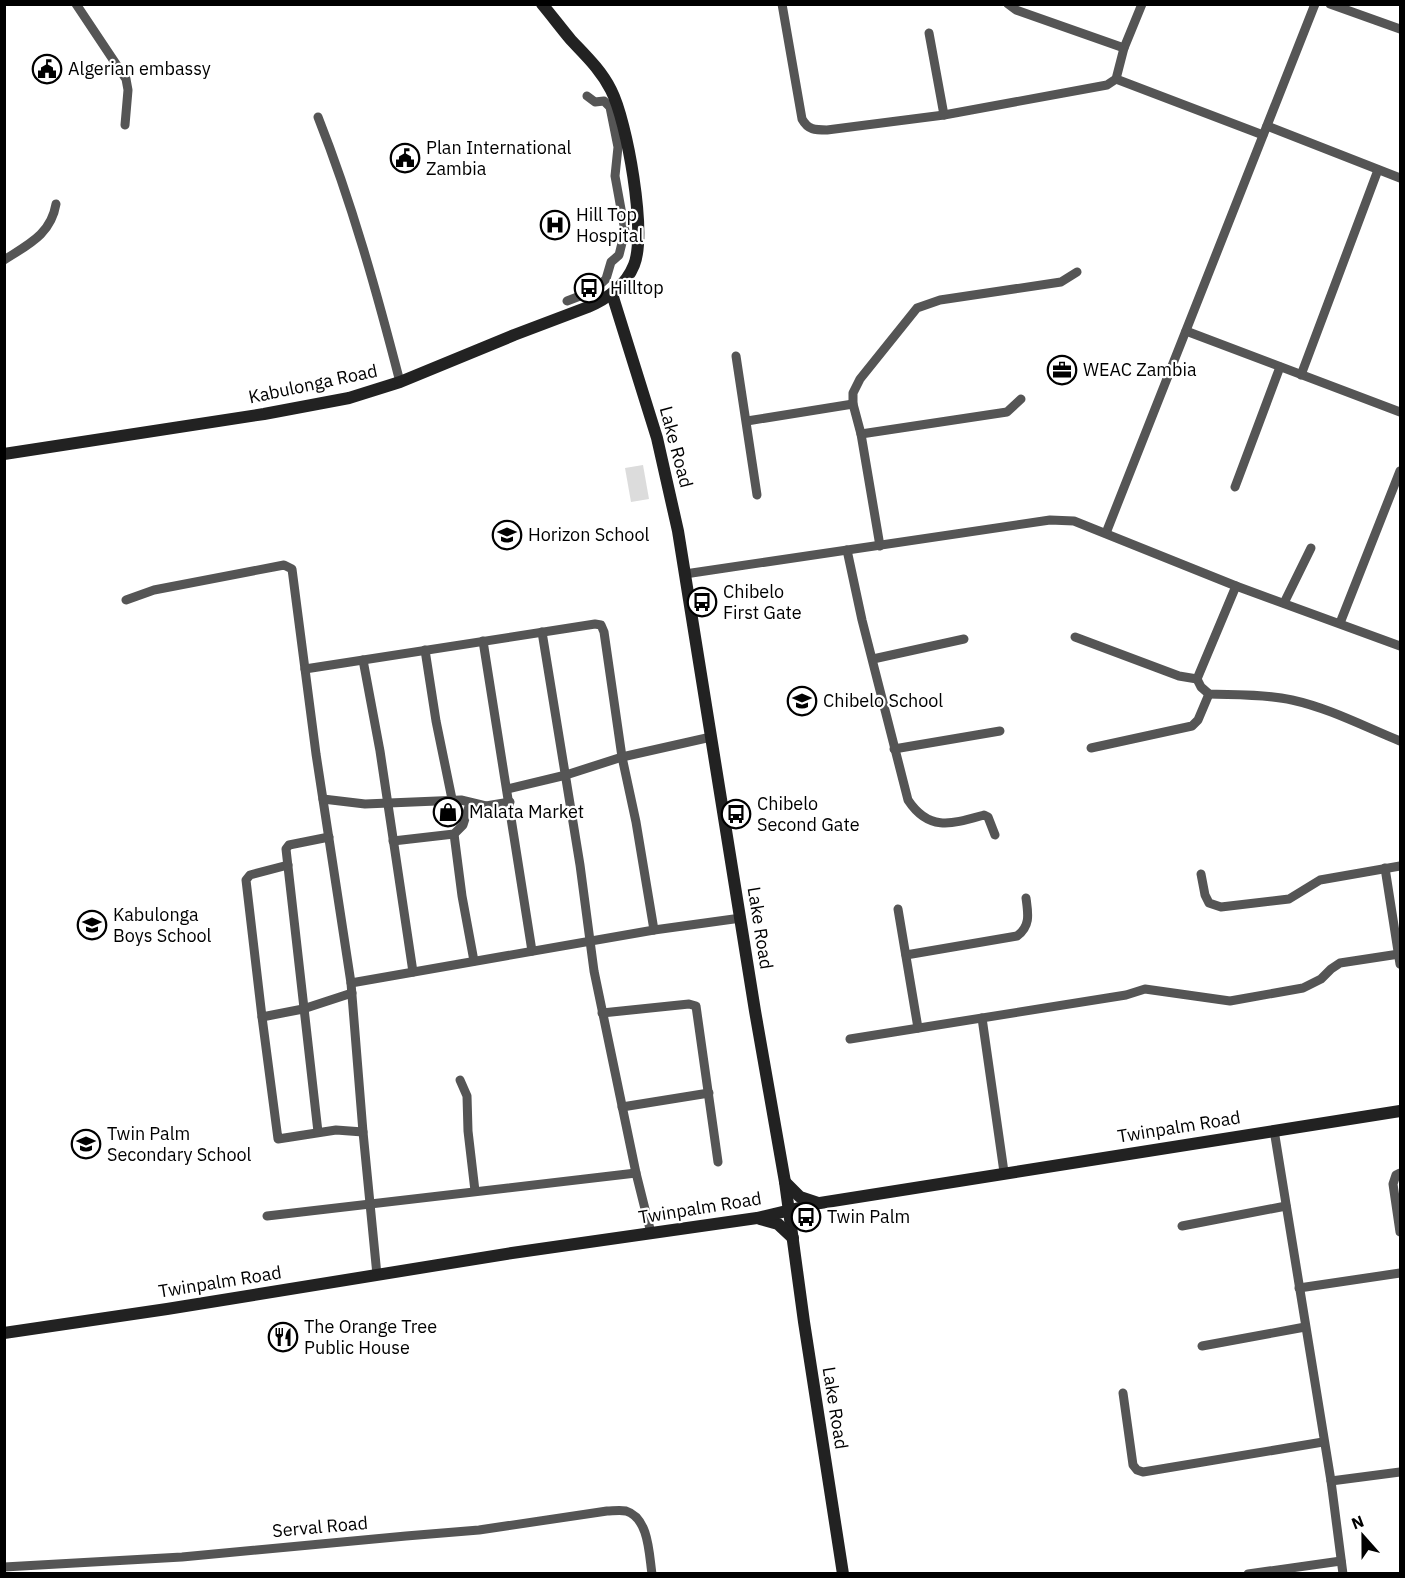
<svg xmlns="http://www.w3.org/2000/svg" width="1405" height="1578" font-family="'IBM Plex Sans',sans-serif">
<rect width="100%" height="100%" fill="#fff"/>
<polygon fill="#dcdcdc" points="643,465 649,499 631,502 625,468"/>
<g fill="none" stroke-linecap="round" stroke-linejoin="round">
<g stroke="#555" stroke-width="9">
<polyline points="76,4 126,79 128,90 125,125"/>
<path d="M 782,4 L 802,119 C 808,130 815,130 827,130 L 944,115 L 1107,85 L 1116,79 L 1124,48 L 1142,4"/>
<polyline points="1008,4 1016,10 1124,48"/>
<polyline points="1330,4 1400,29"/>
<polyline points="929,33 944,115"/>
<polyline points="1116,79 1263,135"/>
<path d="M 318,117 C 352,203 377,293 400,382"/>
<polyline points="1267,126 1400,178"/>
<path d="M 4,260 C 29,244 51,234 56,204"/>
<polyline points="567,301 593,291 606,279 611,262 619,255 625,231 615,176 618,147 610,107 604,101 595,102 587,96"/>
<polyline points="1186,331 1400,412"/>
<polyline points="736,356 757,495"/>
<polyline points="1301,375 1378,170"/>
<polyline points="747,421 853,404"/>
<polyline points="861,434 1007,412 1021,399"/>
<polyline points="1235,487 1280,367"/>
<polyline points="1106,533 1315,4"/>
<polyline points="880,546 861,434 853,404 853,393 860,379 917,308 940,300 1061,282 1077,272"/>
<path d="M 847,550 L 862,620 L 908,800 C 929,832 952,824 984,815 L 988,817 L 995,835"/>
<polyline points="685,574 1050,520 1074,521 1236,586 1400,646"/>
<path d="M 1236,586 L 1197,679 L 1201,687 L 1209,694 C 1236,695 1265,694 1292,700 C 1329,708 1365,727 1400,741"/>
<polyline points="126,600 154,590 284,565 292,569 316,754 351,983 363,1132 377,1275"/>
<polyline points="1284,603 1311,548"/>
<polyline points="1340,623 1400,471"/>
<polyline points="542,632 580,865 594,971 636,1173 651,1233"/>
<polyline points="1075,637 1179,676 1197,679"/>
<polyline points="483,641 532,951"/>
<polyline points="425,650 436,721 452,799"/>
<polyline points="873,659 964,639"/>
<polyline points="363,660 380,751 413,972"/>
<polyline points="305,669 595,624 601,625 604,632 622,757 636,822 654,930"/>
<polyline points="1091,748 1192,726 1198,720 1209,694"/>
<polyline points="894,749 1000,731"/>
<polyline points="507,789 566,775 622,757 711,737"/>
<polyline points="323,799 365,804 461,800 486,806 510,802"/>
<polyline points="454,834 462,896 474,961"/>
<polyline points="393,841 454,834 463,825 470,803"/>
<polyline points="288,865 250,875 246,880 262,1017 278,1139 336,1130 363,1132"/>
<polyline points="1385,868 1400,964"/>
<polyline points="1201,874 1205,895 1209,903 1221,907 1289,899 1320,880 1400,866"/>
<polyline points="898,909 918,1028"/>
<path d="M 906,955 L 1017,936 C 1031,926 1028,913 1026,898"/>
<polyline points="351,983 654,930 741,918"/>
<polyline points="602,1013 689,1004 696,1006 718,1162"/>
<polyline points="262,1017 303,1009 352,993"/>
<polyline points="982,1018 1004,1172"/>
<polyline points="850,1039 1126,995 1145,989 1230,1001 1303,988 1321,979 1331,969 1340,963 1399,954"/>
<polyline points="460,1080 467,1096 468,1131 475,1191"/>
<polyline points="622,1107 709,1093"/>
<polyline points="1274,1130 1331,1481 1343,1574"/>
<polyline points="318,1132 286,849 289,845 329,837"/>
<polyline points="1400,1173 1396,1175 1393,1184 1400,1232"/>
<polyline points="267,1216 636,1173"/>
<polyline points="1182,1226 1286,1206"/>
<polyline points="1299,1288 1400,1273"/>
<polyline points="1202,1346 1305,1327"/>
<polyline points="1123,1393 1133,1465 1137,1470 1143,1472 1323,1442"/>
<polyline points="1331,1481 1400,1472"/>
<path d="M 4,1567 L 182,1557 L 406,1536 L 479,1530 L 607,1511 C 612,1511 620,1510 626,1511 C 649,1518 649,1554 652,1574"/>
<polyline points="1248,1574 1341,1561"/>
</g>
<g stroke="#222" stroke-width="12">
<polyline points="612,294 657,438 678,531 755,1011 785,1182 804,1322 843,1574"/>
<path d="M 4,454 L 264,414 L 349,398 L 400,382 L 514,335 L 588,307 C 607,299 626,285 634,265 C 647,233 627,121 611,90 C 601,70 586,56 571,40 C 561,28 552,16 542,4"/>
<polyline points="785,1182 800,1197 818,1203"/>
<polyline points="760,1219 778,1224 793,1238"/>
<polyline points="4,1333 167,1309 512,1253 757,1218 820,1203 1400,1111"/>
</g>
</g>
<defs>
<g id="civic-ring" transform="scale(1.5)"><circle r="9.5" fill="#fff" stroke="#000" stroke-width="1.5"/><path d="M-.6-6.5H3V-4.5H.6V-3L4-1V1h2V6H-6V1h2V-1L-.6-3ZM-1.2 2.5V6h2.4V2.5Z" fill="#000"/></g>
<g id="hospital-ring" transform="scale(1.5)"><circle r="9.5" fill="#fff" stroke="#000" stroke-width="1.5"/><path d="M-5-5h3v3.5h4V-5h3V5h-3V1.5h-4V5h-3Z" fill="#000"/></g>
<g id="bus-ring" transform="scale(1.5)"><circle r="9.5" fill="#fff" stroke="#000" stroke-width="1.5"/><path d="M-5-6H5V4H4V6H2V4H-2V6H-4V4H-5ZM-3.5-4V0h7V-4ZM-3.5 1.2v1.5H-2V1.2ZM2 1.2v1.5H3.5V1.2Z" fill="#000"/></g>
<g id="office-ring" transform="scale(1.5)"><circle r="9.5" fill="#fff" stroke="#000" stroke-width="1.5"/><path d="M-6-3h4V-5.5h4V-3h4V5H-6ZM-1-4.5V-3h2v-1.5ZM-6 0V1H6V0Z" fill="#000"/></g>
<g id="school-ring" transform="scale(1.5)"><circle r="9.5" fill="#fff" stroke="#000" stroke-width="1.5"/><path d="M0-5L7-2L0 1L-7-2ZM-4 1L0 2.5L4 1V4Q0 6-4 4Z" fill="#000"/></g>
<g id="shop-ring" transform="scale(1.5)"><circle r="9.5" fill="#fff" stroke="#000" stroke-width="1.5"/><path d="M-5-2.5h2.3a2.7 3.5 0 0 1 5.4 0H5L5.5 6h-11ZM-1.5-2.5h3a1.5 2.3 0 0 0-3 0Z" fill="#000"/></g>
<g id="restaurant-ring" transform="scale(1.5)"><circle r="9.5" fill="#fff" stroke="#000" stroke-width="1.5"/><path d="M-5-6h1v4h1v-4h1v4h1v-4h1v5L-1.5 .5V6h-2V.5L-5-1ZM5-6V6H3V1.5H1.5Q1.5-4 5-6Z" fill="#000"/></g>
</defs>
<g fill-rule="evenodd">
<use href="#civic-ring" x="47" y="69"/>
<use href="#civic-ring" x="405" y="158"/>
<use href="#hospital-ring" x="555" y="225"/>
<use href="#bus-ring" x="589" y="288"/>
<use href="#office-ring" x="1062" y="370"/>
<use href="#school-ring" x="507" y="535"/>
<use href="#bus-ring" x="702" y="602"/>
<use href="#school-ring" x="802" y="701"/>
<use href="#shop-ring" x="448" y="812"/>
<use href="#bus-ring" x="736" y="814"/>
<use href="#school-ring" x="92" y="925"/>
<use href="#school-ring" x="86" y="1144"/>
<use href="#bus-ring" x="806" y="1217"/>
<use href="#restaurant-ring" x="283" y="1337"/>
</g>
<g text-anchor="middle" stroke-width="4.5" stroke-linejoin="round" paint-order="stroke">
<g font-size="18" fill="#000" stroke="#fff" text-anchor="start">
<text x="68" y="75">Algerian embassy</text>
<text x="426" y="154">Plan International<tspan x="426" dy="21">Zambia</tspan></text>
<text x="576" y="221">Hill Top<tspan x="576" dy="21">Hospital</tspan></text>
<text x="610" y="294">Hilltop</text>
<text x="1083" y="376">WEAC Zambia</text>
<text x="528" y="541">Horizon School</text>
<text x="723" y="598">Chibelo<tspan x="723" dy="21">First Gate</tspan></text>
<text x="823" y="707">Chibelo School</text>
<text x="757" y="810">Chibelo<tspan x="757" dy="21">Second Gate</tspan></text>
<text x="469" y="818">Malata Market</text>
<text x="113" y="921">Kabulonga<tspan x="113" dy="21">Boys School</tspan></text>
<text x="107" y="1140">Twin Palm<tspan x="107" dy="21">Secondary School</tspan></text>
<text x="827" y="1223">Twin Palm</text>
<text x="304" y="1333">The Orange Tree<tspan x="304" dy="21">Public House</tspan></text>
</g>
<g font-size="18" fill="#000" stroke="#fff">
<text transform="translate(313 384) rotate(-12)" y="6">Kabulonga Road</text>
<text transform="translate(676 447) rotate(75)" y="6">Lake Road</text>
<text transform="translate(760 928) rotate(81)" y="6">Lake Road</text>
<text transform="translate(1179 1127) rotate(-9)" y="6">Twinpalm Road</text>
<text transform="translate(700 1208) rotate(-9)" y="6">Twinpalm Road</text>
<text transform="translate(220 1282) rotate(-9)" y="6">Twinpalm Road</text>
<text transform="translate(835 1408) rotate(81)" y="6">Lake Road</text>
<text transform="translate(320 1527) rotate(-5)" y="6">Serval Road</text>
</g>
</g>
<rect width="1405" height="1578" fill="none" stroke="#000000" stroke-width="12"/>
<g transform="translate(1363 1536) rotate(339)" stroke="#ffffff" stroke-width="4.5" paint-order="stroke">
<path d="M0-4.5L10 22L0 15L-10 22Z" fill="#000000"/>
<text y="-9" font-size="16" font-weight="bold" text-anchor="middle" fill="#000000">N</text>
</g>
</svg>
